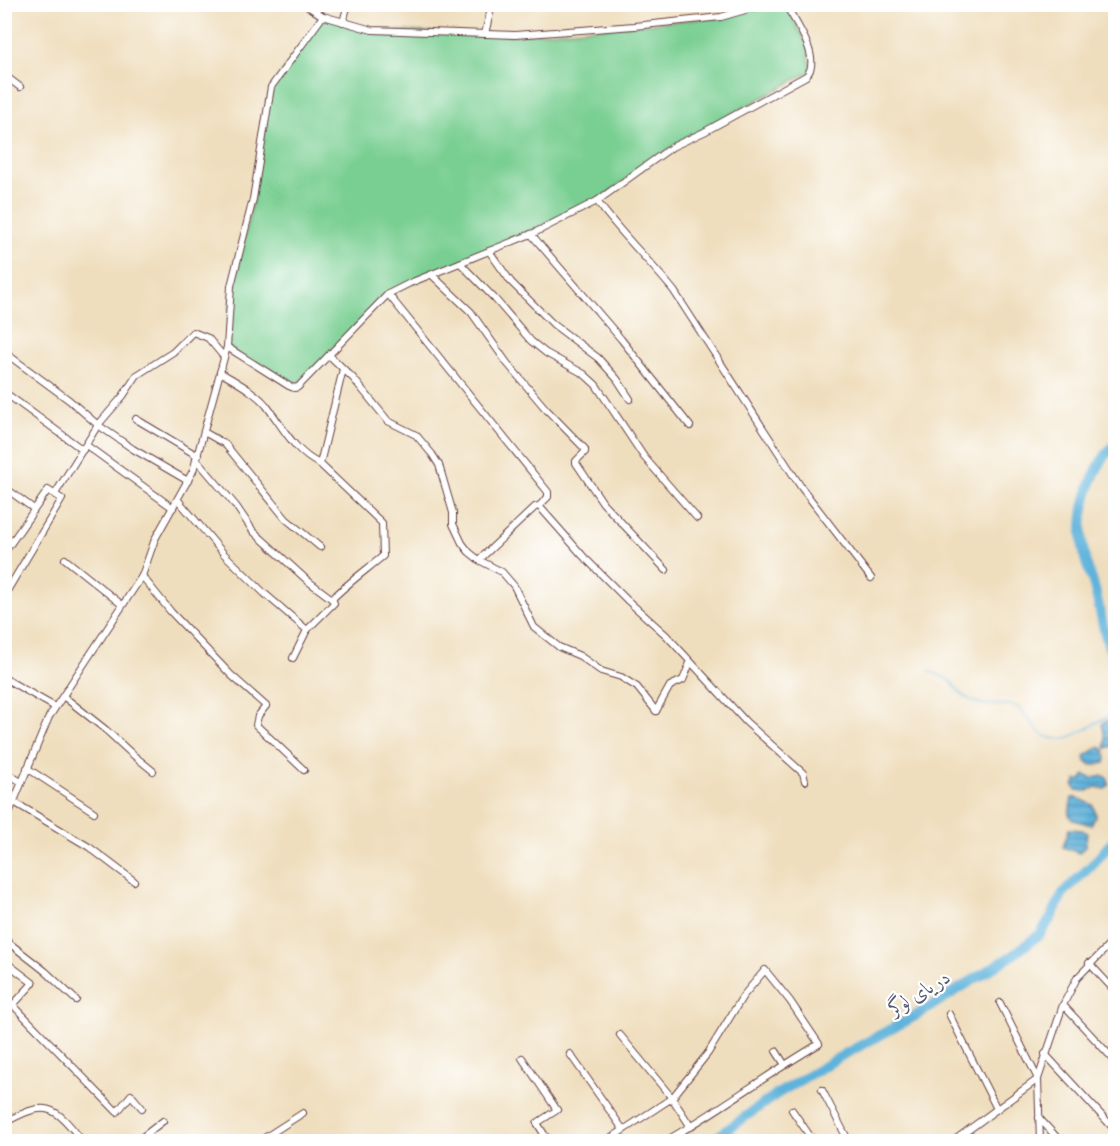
<svg xmlns="http://www.w3.org/2000/svg" width="1120" height="1146" font-family="'Libre Bodoni',Amiri,serif">
<defs>
<pattern id="water-rules" width="6" height="5" patternUnits="userSpaceOnUse" patternTransform="scale(1.5)"><rect width="6" height="5" fill="#5fb3db"/><path d="M0 2.5h6" fill="none" stroke="#5091b2"/></pattern>
</defs>
<rect width="100%" height="100%" fill="#fff"/>
<filter id="ink" filterUnits="userSpaceOnUse"><feTurbulence type="fractalNoise" baseFrequency=".0167" numOctaves="2"/><feDisplacementMap in="SourceGraphic" scale="12" xChannelSelector="R" yChannelSelector="G"/><feConvolveMatrix kernelMatrix="1 2 1 2 8 2 1 2 1" color-interpolation-filters="sRGB"/></filter>
<filter id="wash" filterUnits="userSpaceOnUse"><feTurbulence type="fractalNoise" baseFrequency=".008" numOctaves="4" result="noise"/><feDisplacementMap in="SourceGraphic" scale="24" xChannelSelector="R" yChannelSelector="G"/><feGaussianBlur stdDeviation="1.35" result="paint"/><feColorMatrix in="noise" values="0 0 0 0 0 0 0 0 0 0 0 0 0 0 0 0 0 1.4 0 .05"/><feComposite in="paint" operator="in"/></filter>
<g filter="url(#wash)">
<rect width="100%" height="100%" fill="#efdebd"/>
<polygon fill="#79cf92" stroke="#62775e" stroke-width="1.5" points="766,5 785,5 808,45 811,71 672,147 597,201 388,294 294,388 227,347 230,300 253,199 271,87 323,16 372,30 515,35 721,17"/>
<g fill="url(#water-rules)" stroke="#546983" stroke-width="1.5">
<polygon points="1115,717 1115,745 1106,748 1105,746 1106,740 1102,725 1104,722"/>
<polygon points="1099,747 1105,750 1106,759 1105,763 1092,765 1086,762 1085,756"/>
<polygon points="1085,775 1091,778 1104,776 1108,779 1109,785 1105,789 1096,787 1087,791 1076,790 1074,786 1076,780 1081,780"/>
<polygon points="1072,798 1078,798 1093,805 1096,815 1091,825 1072,819 1069,814"/>
<polygon points="1069,829 1082,830 1087,833 1085,847 1079,853 1063,847"/>
</g>
<g fill="none" stroke-linecap="round" stroke-linejoin="round">
<path stroke="#5fb3db" stroke-width="1.5" d="M 929,671 C 936,674 944,677 950,681 C 954,684 956,688 959,692 C 964,697 972,701 979,703 C 991,708 1005,702 1015,706 C 1025,710 1030,723 1037,730 C 1063,754 1091,723 1116,712"/>
<g stroke="#5fb3db" stroke-width="10">
<path d="M 1116,443 C 1088,471 1076,520 1085,559 C 1088,570 1094,582 1096,594 C 1102,618 1105,642 1116,664"/>
<polyline points="710,1142 777,1094 843,1055 917,1015 1013,955 1040,934 1051,918 1063,893 1094,863 1116,837"/>
</g>
</g>
</g>
<g filter="url(#ink)">
<g fill="none" stroke-linecap="round" stroke-linejoin="round">
<g stroke="#633c41" stroke-width="8">
<g id="minor">
<polyline points="304,4 323,16 372,30 515,35 634,26 721,17 766,4"/>
<polyline points="343,22 348,4"/>
<polyline points="485,34 492,4"/>
<polyline points="4,75 20,87"/>
<path d="M 597,201 C 620,233 649,260 674,291 L 801,487 L 871,578"/>
<polyline points="531,234 621,339 690,426"/>
<polyline points="489,251 511,282 553,324 598,358 617,379 630,399"/>
<polyline points="460,263 495,299 531,341 546,353 584,374 596,385 644,457 697,518"/>
<polyline points="432,275 471,312 507,363 545,408 585,449 585,452 576,461 576,463 603,503 666,570"/>
<polyline points="388,294 548,492 548,497 539,506 535,507 479,560"/>
<path d="M 227,347 L 289,386 L 294,388 L 298,387 L 388,294 L 410,283 L 536,232 L 597,201 L 672,147 L 704,132 L 806,76 C 823,60 795,21 785,4"/>
<polyline points="4,352 69,400 98,425 133,449 188,481"/>
<polyline points="329,355 353,378 388,421 416,435 432,454 439,465 453,513 453,524 462,543 469,552 479,560 502,572 514,586 534,627 559,647 580,656 601,671 621,677 637,687 656,711"/>
<path d="M 220,372 C 236,382 254,391 266,405 C 282,426 295,453 320,464"/>
<polyline points="4,392 83,450"/>
<polyline points="136,419 198,456"/>
<polyline points="204,432 225,444 286,519 320,547"/>
<polyline points="86,445 173,508"/>
<polyline points="196,459 236,506 253,531 308,581 332,599"/>
<polyline points="4,487 34,509"/>
<polyline points="55,494 98,425 123,396 137,375 173,352 193,332 208,338 224,357"/>
<polyline points="178,500 224,554 264,593 307,630"/>
<polyline points="539,506 583,556 627,600 666,635 746,722 803,773 805,781"/>
<polyline points="4,553 48,490 62,499 7,591"/>
<polyline points="65,559 121,604"/>
<polyline points="142,576 171,612 231,675 266,706 258,716 256,725 304,770"/>
<path d="M 293,658 L 307,630 L 334,603 L 332,599 C 348,583 365,571 383,556 L 382,523 L 320,464 L 343,369"/>
<polyline points="4,678 55,707"/>
<polyline points="63,696 106,730 132,754 153,771"/>
<polyline points="656,711 670,686 683,680 690,663"/>
<polyline points="27,768 94,812"/>
<polyline points="4,771 21,782"/>
<polyline points="14,802 89,847 134,881"/>
<polyline points="4,825 49,717 142,576 155,539 193,471 227,347 231,286 253,199 271,87 323,16"/>
<polyline points="4,939 45,971 76,1000"/>
<polyline points="4,961 33,983 13,1005 117,1112 131,1095 142,1108"/>
<polyline points="1089,963 1116,992"/>
<polyline points="1063,1005 1116,1062"/>
<polyline points="949,1014 997,1109"/>
<polyline points="620,1035 672,1098 691,1127"/>
<polyline points="776,1051 785,1065"/>
<polyline points="570,1054 622,1128"/>
<polyline points="1045,1054 1116,1131"/>
<polyline points="522,1058 557,1110 537,1123 549,1142"/>
<polyline points="822,1090 849,1142"/>
<polyline points="792,1110 814,1142"/>
<polyline points="1039,1118 1061,1142"/>
<path d="M 4,1123 C 46,1100 54,1104 83,1142"/>
<polyline points="451,1140 452,1142"/>
<polyline points="747,1141 747,1142"/>
<polyline points="136,1142 163,1121"/>
<polyline points="258,1142 303,1113"/>
<path d="M 605,1142 L 672,1098 L 708,1053 L 743,996 L 765,970 L 790,1001 L 819,1044 C 766,1075 717,1112 664,1142"/>
<polyline points="952,1142 1038,1079 1000,1003"/>
<polyline points="1040,1142 1038,1079 1063,1005 1077,978 1116,938"/>
</g>
</g>
<use href="#minor" stroke="#fff" stroke-width="6"/>
</g>
</g>
<g text-anchor="middle" stroke-width="4.5" stroke-linejoin="round" paint-order="stroke">
<g font-size="20" font-style="italic" fill="#525a71" stroke="#fff">
<text transform="translate(919 992) rotate(-31)" y="7">دریای لوگر</text>
</g>
</g>
<rect width="1120" height="1146" fill="none" stroke="#fff" stroke-width="24"/>
</svg>
